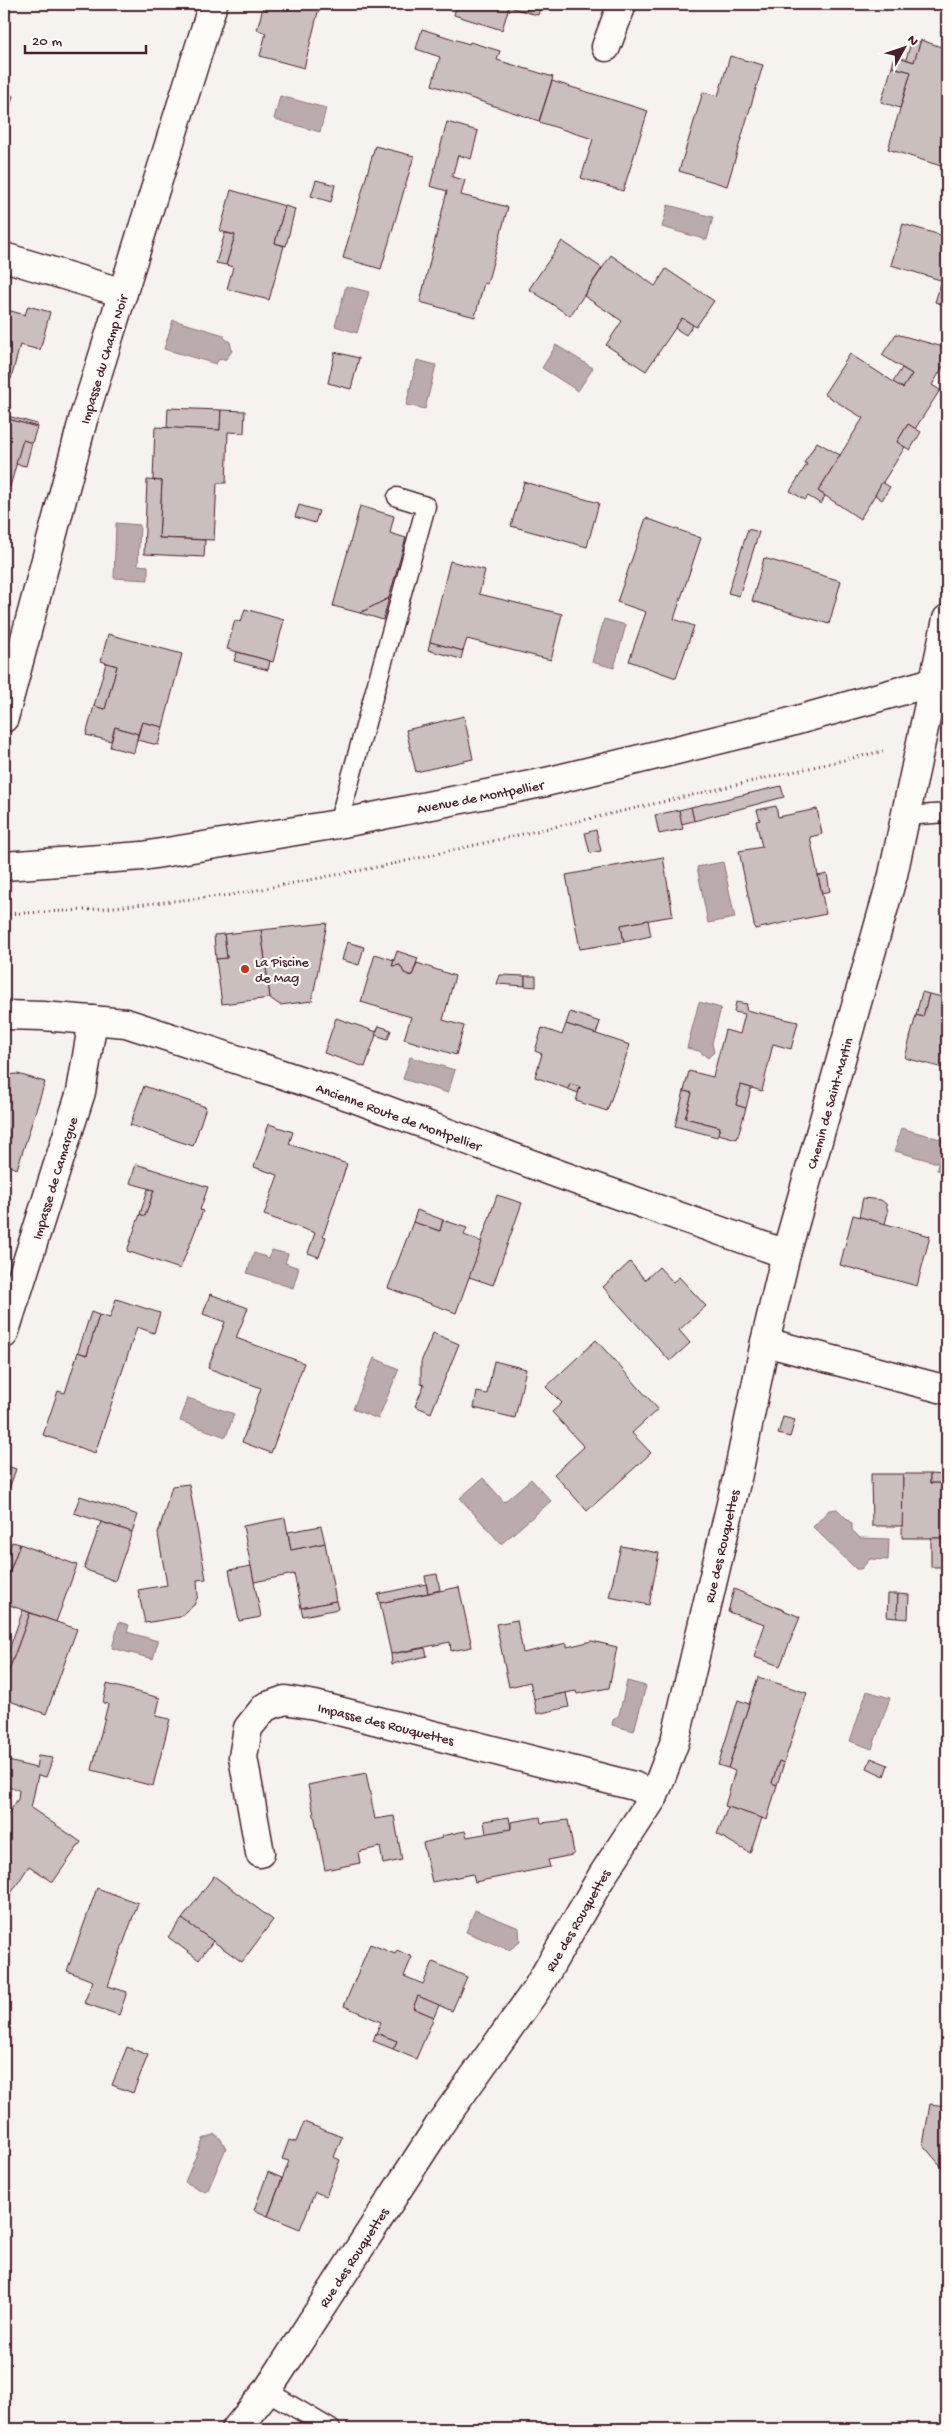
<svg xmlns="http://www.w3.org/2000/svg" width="951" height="2433" font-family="'Gochi Hand',sans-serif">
<rect width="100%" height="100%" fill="#f6f3ef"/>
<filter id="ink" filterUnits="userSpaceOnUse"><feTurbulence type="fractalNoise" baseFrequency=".02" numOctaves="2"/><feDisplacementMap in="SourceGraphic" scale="10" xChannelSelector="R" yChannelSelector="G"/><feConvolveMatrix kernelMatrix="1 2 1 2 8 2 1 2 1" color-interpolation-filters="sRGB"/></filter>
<g filter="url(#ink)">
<g fill="#bbabac" stroke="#8e7378">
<polygon points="280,96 326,108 320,132 274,119"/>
<polygon points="668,205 713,217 707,240 662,227"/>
<polygon points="346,286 369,292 357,333 335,326"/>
<polygon points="173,320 224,335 224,338 230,342 232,351 226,359 218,360 216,364 164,349"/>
<polygon points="556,345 593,368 578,391 542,368"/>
<polygon points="417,360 436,365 425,409 406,405"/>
<polygon points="116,523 140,525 138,565 148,566 148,580 114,578"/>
<polygon points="604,619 626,625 614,668 592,662"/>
<polygon points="723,862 735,918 708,923 697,867"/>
<polygon points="699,1002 721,1008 712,1043 714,1052 708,1058 699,1051 687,1048"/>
<polygon points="410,1057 455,1070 448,1093 403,1079"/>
<polygon points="901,1128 947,1141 945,1172 937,1170 938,1163 895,1151"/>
<polygon points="272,1250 288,1254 285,1263 299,1268 293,1288 247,1273 254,1253 269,1258"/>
<polygon points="374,1358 399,1369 378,1419 353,1409"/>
<polygon points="188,1398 234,1414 226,1437 180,1421"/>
<polygon points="483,1478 504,1502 531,1479 551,1501 501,1544 460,1498"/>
<polygon points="837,1509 852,1524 852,1530 860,1538 889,1539 888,1560 870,1559 861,1569 856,1569 813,1527 829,1510"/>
<polygon points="119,1622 129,1625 127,1632 158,1641 153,1659 112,1648"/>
<polygon points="627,1681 646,1686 634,1731 612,1725 613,1720 619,1715"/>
<polygon points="867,1691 890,1698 872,1749 850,1741"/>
<polygon points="475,1910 519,1928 520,1942 509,1950 466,1932"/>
<polygon points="215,2134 220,2138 226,2148 208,2190 205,2192 185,2182 203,2139"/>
</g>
<g fill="#cbbfbe" stroke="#4a1f2b">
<polygon points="264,4 320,4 304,68 260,56 266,33 257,30"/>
<polygon points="457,4 528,4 526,12 509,7 502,30 454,15"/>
<polygon points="528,4 541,4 538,15 526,12"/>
<polygon points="422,29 469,44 470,42 500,51 497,60 553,77 539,121 432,85 440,57 416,49"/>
<polygon points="912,40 921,42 914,62 906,59"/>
<polygon points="921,40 947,49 947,168 888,149 911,72 892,67 895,56 914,62"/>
<polygon points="730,56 763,65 727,186 679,171 703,92 718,96"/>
<polygon points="892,67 911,72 900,108 881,102"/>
<polygon points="552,81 648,111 623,191 581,178 593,139 539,122"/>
<polygon points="4,93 13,96 4,131"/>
<polygon points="447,122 478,131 471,159 458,155 452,177 465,180 461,195 508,207 487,284 484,283 475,317 420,302 447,191 430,186"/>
<polygon points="375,146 414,156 381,269 343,258"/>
<polygon points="316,180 335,185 331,202 311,196"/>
<polygon points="231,190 285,206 275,243 284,246 269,300 227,289 233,267 226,265 235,235 220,231"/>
<polygon points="285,206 295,209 286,246 275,243"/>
<polygon points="903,224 947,237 947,282 891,265"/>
<polygon points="225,233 235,235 226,265 216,263"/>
<polygon points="562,241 602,268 570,316 529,289"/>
<polygon points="611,255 655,286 666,269 714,301 696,327 682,318 646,371 606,345 622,321 584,296"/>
<polygon points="942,280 947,282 947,306 935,302"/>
<polygon points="28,306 50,312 40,350 20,345 11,379 4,378 4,309 25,315"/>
<polygon points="682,318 693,325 686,335 675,328"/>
<polygon points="896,334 947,348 947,360 932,385 940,390 915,429 908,424 897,442 905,447 860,519 818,491 863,418 824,394 850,354 903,388 912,374 882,355"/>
<polygon points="335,352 359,358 351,389 328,383"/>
<polygon points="902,368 912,374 903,388 893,382"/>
<polygon points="168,408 221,410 220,430 167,428"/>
<polygon points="221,410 245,411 244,433 228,432 226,483 217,483 214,540 159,538 162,481 153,480 155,427 220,430"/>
<polygon points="4,415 37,424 37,427 4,418"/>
<polygon points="4,418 37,427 32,443 23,440 10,487 4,485"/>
<polygon points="908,424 921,432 910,450 897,442"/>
<polygon points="23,440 32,443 26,466 16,464"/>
<polygon points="817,442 840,455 818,491 825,496 821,504 808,496 805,500 790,491 807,464 804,463"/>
<polygon points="147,480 162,481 159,538 205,540 204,557 144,554"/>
<polygon points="524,482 599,503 587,547 511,526"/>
<polygon points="882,482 890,487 882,500 875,495"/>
<polygon points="299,505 319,511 315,523 295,517"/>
<polygon points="360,506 394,516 390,533 406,538 389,598 360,613 333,606"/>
<polygon points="646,518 701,538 674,619 694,626 676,678 629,661 646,612 617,602"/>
<polygon points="748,529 759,532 739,596 728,593"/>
<polygon points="764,558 841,581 829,624 752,601"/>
<polygon points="450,561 485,570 479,594 562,614 551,660 467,639 463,651 430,642"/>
<polygon points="389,598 383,620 360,613"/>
<polygon points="245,609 284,620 273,662 227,649 235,620 241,622"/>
<polygon points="108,634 182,654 163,727 142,722 138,734 115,727 111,741 86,735 94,706 105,709 117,666 101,661"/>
<polygon points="430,642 463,651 461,659 428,650"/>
<polygon points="237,652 270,661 268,670 234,661"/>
<polygon points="106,663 117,666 105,709 94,706"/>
<polygon points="464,716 473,759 416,772 406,730"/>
<polygon points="142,722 163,727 158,745 137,740"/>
<polygon points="115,727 138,734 134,753 110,747"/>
<polygon points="781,786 784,797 694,821 691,807"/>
<polygon points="776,806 778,817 817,809 822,834 810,837 826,914 755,929 739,851 762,847 756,821 760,820 757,810"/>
<polygon points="691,807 694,821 681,824 679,810"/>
<polygon points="679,810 683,829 659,834 655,815"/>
<polygon points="596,830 601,851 590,853 585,833"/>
<polygon points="663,857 673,916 621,925 624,942 580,949 566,875"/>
<polygon points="827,874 830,891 822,893 818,876"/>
<polygon points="648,920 651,936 624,942 621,925"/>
<polygon points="327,923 312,1001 280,1005 270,998 261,930"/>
<polygon points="261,930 270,998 222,1004 216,959 227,958 224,934"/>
<polygon points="224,934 227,958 216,959 214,935"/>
<polygon points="347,942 364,947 359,965 342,960"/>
<polygon points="397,951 418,958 412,976 404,973 400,965 392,966"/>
<polygon points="375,954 394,960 392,966 400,965 404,973 412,976 417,963 455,976 443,1020 464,1026 456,1055 404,1039 411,1017 361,1002"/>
<polygon points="500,975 525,976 525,986 497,984"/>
<polygon points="525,976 536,976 536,987 525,986"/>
<polygon points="922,992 929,994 923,1017 916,1015"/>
<polygon points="929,994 947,998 947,1069 905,1058 916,1015 923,1017"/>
<polygon points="736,1002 747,1004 746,1010 798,1022 791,1049 773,1044 762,1091 741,1085 736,1105 746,1108 737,1139 718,1134 720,1127 685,1118 692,1093 684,1091 689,1071 713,1077 725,1030 740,1034 745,1014 734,1012"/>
<polygon points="570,1012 600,1022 596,1034 566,1024"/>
<polygon points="336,1018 377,1032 365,1067 324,1053"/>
<polygon points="566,1024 630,1045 607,1111 576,1101 580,1087 570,1084 568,1089 535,1077 542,1054 535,1051 542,1028 562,1035"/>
<polygon points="379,1026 391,1030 388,1039 375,1035"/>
<polygon points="18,1074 45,1082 17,1169 4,1164 4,1075"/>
<polygon points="570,1084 580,1087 578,1093 568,1089"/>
<polygon points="741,1085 751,1088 746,1108 736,1105"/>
<polygon points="144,1086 206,1107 193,1146 130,1125"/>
<polygon points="684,1091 692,1093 685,1118 720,1127 717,1137 675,1126"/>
<polygon points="269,1124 293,1132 289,1144 347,1164 323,1236 326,1237 319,1257 308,1253 315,1233 264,1215 278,1175 254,1167"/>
<polygon points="136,1164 208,1187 200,1210 203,1211 180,1269 127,1251 140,1214 145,1216 154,1190 130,1183"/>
<polygon points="148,1189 154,1190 145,1216 140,1214"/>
<polygon points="497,1195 522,1203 493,1285 469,1277"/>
<polygon points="863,1198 881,1200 886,1204 888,1212 885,1224 859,1217"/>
<polygon points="417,1210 443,1220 440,1231 413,1222"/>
<polygon points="853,1215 930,1236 917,1286 840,1265"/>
<polygon points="443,1220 467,1228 464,1235 482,1242 456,1313 388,1288 413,1222 440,1231"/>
<polygon points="630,1262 645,1280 659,1267 673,1282 679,1277 706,1306 679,1330 690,1343 670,1361 603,1287"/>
<polygon points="210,1294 248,1308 236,1338 304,1363 271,1453 242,1442 261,1388 208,1368 225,1322 203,1314"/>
<polygon points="116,1299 160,1313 154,1333 137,1327 95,1453 43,1435 58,1391 65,1393 78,1352 87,1355 99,1315 110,1318"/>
<polygon points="91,1312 99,1315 87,1355 78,1352"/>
<polygon points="433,1333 459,1344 431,1413 415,1406 424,1385 421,1384 421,1362"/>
<polygon points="596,1340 658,1409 632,1433 651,1453 587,1511 554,1474 584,1447 552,1412 562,1403 546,1387"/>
<polygon points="494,1361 526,1369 515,1418 474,1408 477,1392 487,1394"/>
<polygon points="783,1417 795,1420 790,1437 778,1434"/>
<polygon points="4,1465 16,1469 8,1492 4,1491"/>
<polygon points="871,1474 903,1474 903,1526 872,1526"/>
<polygon points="903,1474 930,1474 930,1483 947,1483 947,1538 902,1538"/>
<polygon points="930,1474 947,1475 947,1483 930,1483"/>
<polygon points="189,1484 206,1579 197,1580 198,1596 194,1605 180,1617 145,1623 138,1590 167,1585 158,1534 172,1486"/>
<polygon points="80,1496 138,1515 132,1532 74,1513"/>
<polygon points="285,1518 291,1550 325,1543 336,1601 301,1608 294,1574 254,1582 243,1526"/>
<polygon points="101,1522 132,1532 115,1581 84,1569"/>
<polygon points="321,1526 325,1543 291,1550 288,1532"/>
<rect x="931" y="1538" width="16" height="29"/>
<polygon points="12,1542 20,1544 4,1587 4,1565"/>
<polygon points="20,1544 77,1565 56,1622 4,1603 4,1587"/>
<polygon points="621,1546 659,1553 649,1605 609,1597"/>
<polygon points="251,1566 261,1617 239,1621 229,1570"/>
<polygon points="437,1574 440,1590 428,1593 425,1576"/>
<polygon points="426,1584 428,1593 380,1603 378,1594"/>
<polygon points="459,1587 472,1647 451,1651 450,1642 391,1654 380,1603"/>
<polygon points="734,1589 800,1617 780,1666 754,1657 765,1624 728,1612"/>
<polygon points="888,1594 898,1594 897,1618 887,1617"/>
<polygon points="898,1594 909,1595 908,1619 897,1618"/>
<polygon points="336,1601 338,1609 303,1616 301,1608"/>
<polygon points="23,1610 30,1613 4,1684 4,1664"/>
<polygon points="30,1613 77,1629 46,1714 4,1699 4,1684"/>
<polygon points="517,1620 523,1653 567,1643 567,1647 592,1641 617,1647 609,1688 577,1694 576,1691 534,1699 530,1682 509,1687 496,1624"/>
<polygon points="425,1648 427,1656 392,1664 391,1654"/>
<polygon points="758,1677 807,1693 784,1763 779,1761 772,1783 777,1785 767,1820 725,1806 735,1771 728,1768"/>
<polygon points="107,1684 160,1698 156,1716 170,1719 153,1786 92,1770 108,1704 103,1703"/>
<polygon points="566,1693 569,1707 537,1714 534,1699"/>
<polygon points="738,1700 749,1704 728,1768 718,1765"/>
<polygon points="38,1756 53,1758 46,1777 38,1775 31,1808 81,1842 53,1882 29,1866 4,1904 4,1820 18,1799 19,1790 4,1786 4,1760 36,1768"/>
<polygon points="871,1758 888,1765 884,1776 867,1768"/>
<polygon points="779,1761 784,1763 777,1785 772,1783"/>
<polygon points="366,1773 375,1819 394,1816 402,1860 383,1864 380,1847 358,1852 360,1863 325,1870 308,1785"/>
<polygon points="728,1807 762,1818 750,1853 717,1834"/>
<polygon points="509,1817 511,1829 486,1834 484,1821"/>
<polygon points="540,1817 541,1823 568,1820 574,1853 572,1855 548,1860 550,1867 475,1882 473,1874 432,1882 423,1843 442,1838 441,1836 465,1831 467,1837 511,1829 511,1822"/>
<polygon points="214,1876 273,1920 242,1962 182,1919"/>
<polygon points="97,1888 138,1903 108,1986 127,1992 119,2015 84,2003 93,1981 67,1971"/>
<polygon points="182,1919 213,1941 199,1960 168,1937"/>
<polygon points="370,1944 395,1954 397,1950 412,1957 404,1976 423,1984 433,1962 467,1977 452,2011 418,1996 413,2008 434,2017 416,2059 393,2049 397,2041 376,2033 381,2022 344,2006"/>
<polygon points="418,1996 439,2005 434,2017 413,2008"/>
<polygon points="376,2033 397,2041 393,2049 373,2041"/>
<polygon points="127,2047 148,2055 133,2093 112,2085"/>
<polygon points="930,2104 945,2106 943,2120 947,2128 944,2152 947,2156 947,2173 923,2145"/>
<polygon points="945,2106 947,2106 947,2156 944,2152 947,2128 943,2120"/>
<polygon points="304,2122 342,2137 334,2157 340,2160 326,2196 315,2192 300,2229 268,2216 289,2161 282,2159 289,2140 296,2142"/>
<polygon points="268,2172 282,2178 268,2216 254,2210"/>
</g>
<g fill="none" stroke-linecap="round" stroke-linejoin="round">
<g stroke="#4a1f2b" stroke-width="21">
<g id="service">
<polyline points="905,816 947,813"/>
<polyline points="338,824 426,506 397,497"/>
<polyline points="267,2391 331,2429"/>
</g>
</g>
<g stroke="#4a1f2b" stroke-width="31">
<g id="minor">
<polyline points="606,47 622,4"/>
<polyline points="4,257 123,293"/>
<polyline points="947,619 893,875 786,1254 765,1342 947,1390"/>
<polyline points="4,718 83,420 213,4"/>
<polyline points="4,1015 43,1016 126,1023 351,1097 561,1175 786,1254"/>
<polyline points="4,1334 81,1092 93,1020"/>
<polyline points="260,1853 243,1757 248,1728 265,1707 285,1700 315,1705 634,1786 654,1796"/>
<polyline points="236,2429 267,2391 440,2124 536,1990 602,1876 654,1796 675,1741 738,1474 765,1342"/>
</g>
</g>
<g stroke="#4a1f2b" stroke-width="31">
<polyline id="secondary" points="4,866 143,856 338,824 546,782 787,723 947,678"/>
</g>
<polyline stroke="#4a1f2b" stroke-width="3" stroke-dasharray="1 4" stroke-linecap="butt" points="4,914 86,910 231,895 393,864 883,751"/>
<use href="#service" stroke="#fdfcf7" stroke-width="18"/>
<use href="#minor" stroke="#fdfcf7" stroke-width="28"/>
<use href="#secondary" stroke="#fdfcf7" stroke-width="28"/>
</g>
</g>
<circle fill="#c8321e" stroke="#fdfcf7" stroke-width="2" cx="245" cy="969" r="5"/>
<g text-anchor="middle" stroke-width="4.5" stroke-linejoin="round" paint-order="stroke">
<g font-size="14" fill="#4a1f2b" stroke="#fdfcf7">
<text transform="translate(103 359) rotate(-73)" y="5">Impasse du Champ Noir</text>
<text transform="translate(480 796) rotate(-11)" y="5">Avenue de Montpellier</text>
<text transform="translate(829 1103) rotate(-74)" y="5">Chemin de Saint-Martin</text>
<text transform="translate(399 1116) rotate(20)" y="5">Ancienne Route de Montpellier</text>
<text transform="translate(54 1178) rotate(-73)" y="5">Impasse de Camargue</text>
<text transform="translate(721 1546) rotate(-77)" y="5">Rue des Rouquettes</text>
<text transform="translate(386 1723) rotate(14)" y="5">Impasse des Rouquettes</text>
<text transform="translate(577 1920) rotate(-60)" y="5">Rue des Rouquettes</text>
<text transform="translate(353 2257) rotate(-57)" y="5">Rue des Rouquettes</text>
</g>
<g font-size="14" fill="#4a1f2b" stroke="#fdfcf7" text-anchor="start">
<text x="255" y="966">La Piscine<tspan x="255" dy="16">de Mag</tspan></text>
</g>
</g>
<rect width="951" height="2433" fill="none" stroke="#fdfcf7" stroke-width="20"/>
<rect x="10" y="10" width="931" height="2413" fill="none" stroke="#4a1f2b" stroke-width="2" filter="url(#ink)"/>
<g transform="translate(904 48) rotate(50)" stroke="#fdfcf7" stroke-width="4" paint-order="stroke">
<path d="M0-4L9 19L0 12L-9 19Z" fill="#4a1f2b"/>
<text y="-8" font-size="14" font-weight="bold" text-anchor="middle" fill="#4a1f2b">N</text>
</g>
<path d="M25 45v8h121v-8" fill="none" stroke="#4a1f2b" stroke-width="2.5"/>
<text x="32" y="45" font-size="15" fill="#4a1f2b" stroke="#fdfcf7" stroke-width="4" paint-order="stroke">20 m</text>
</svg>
